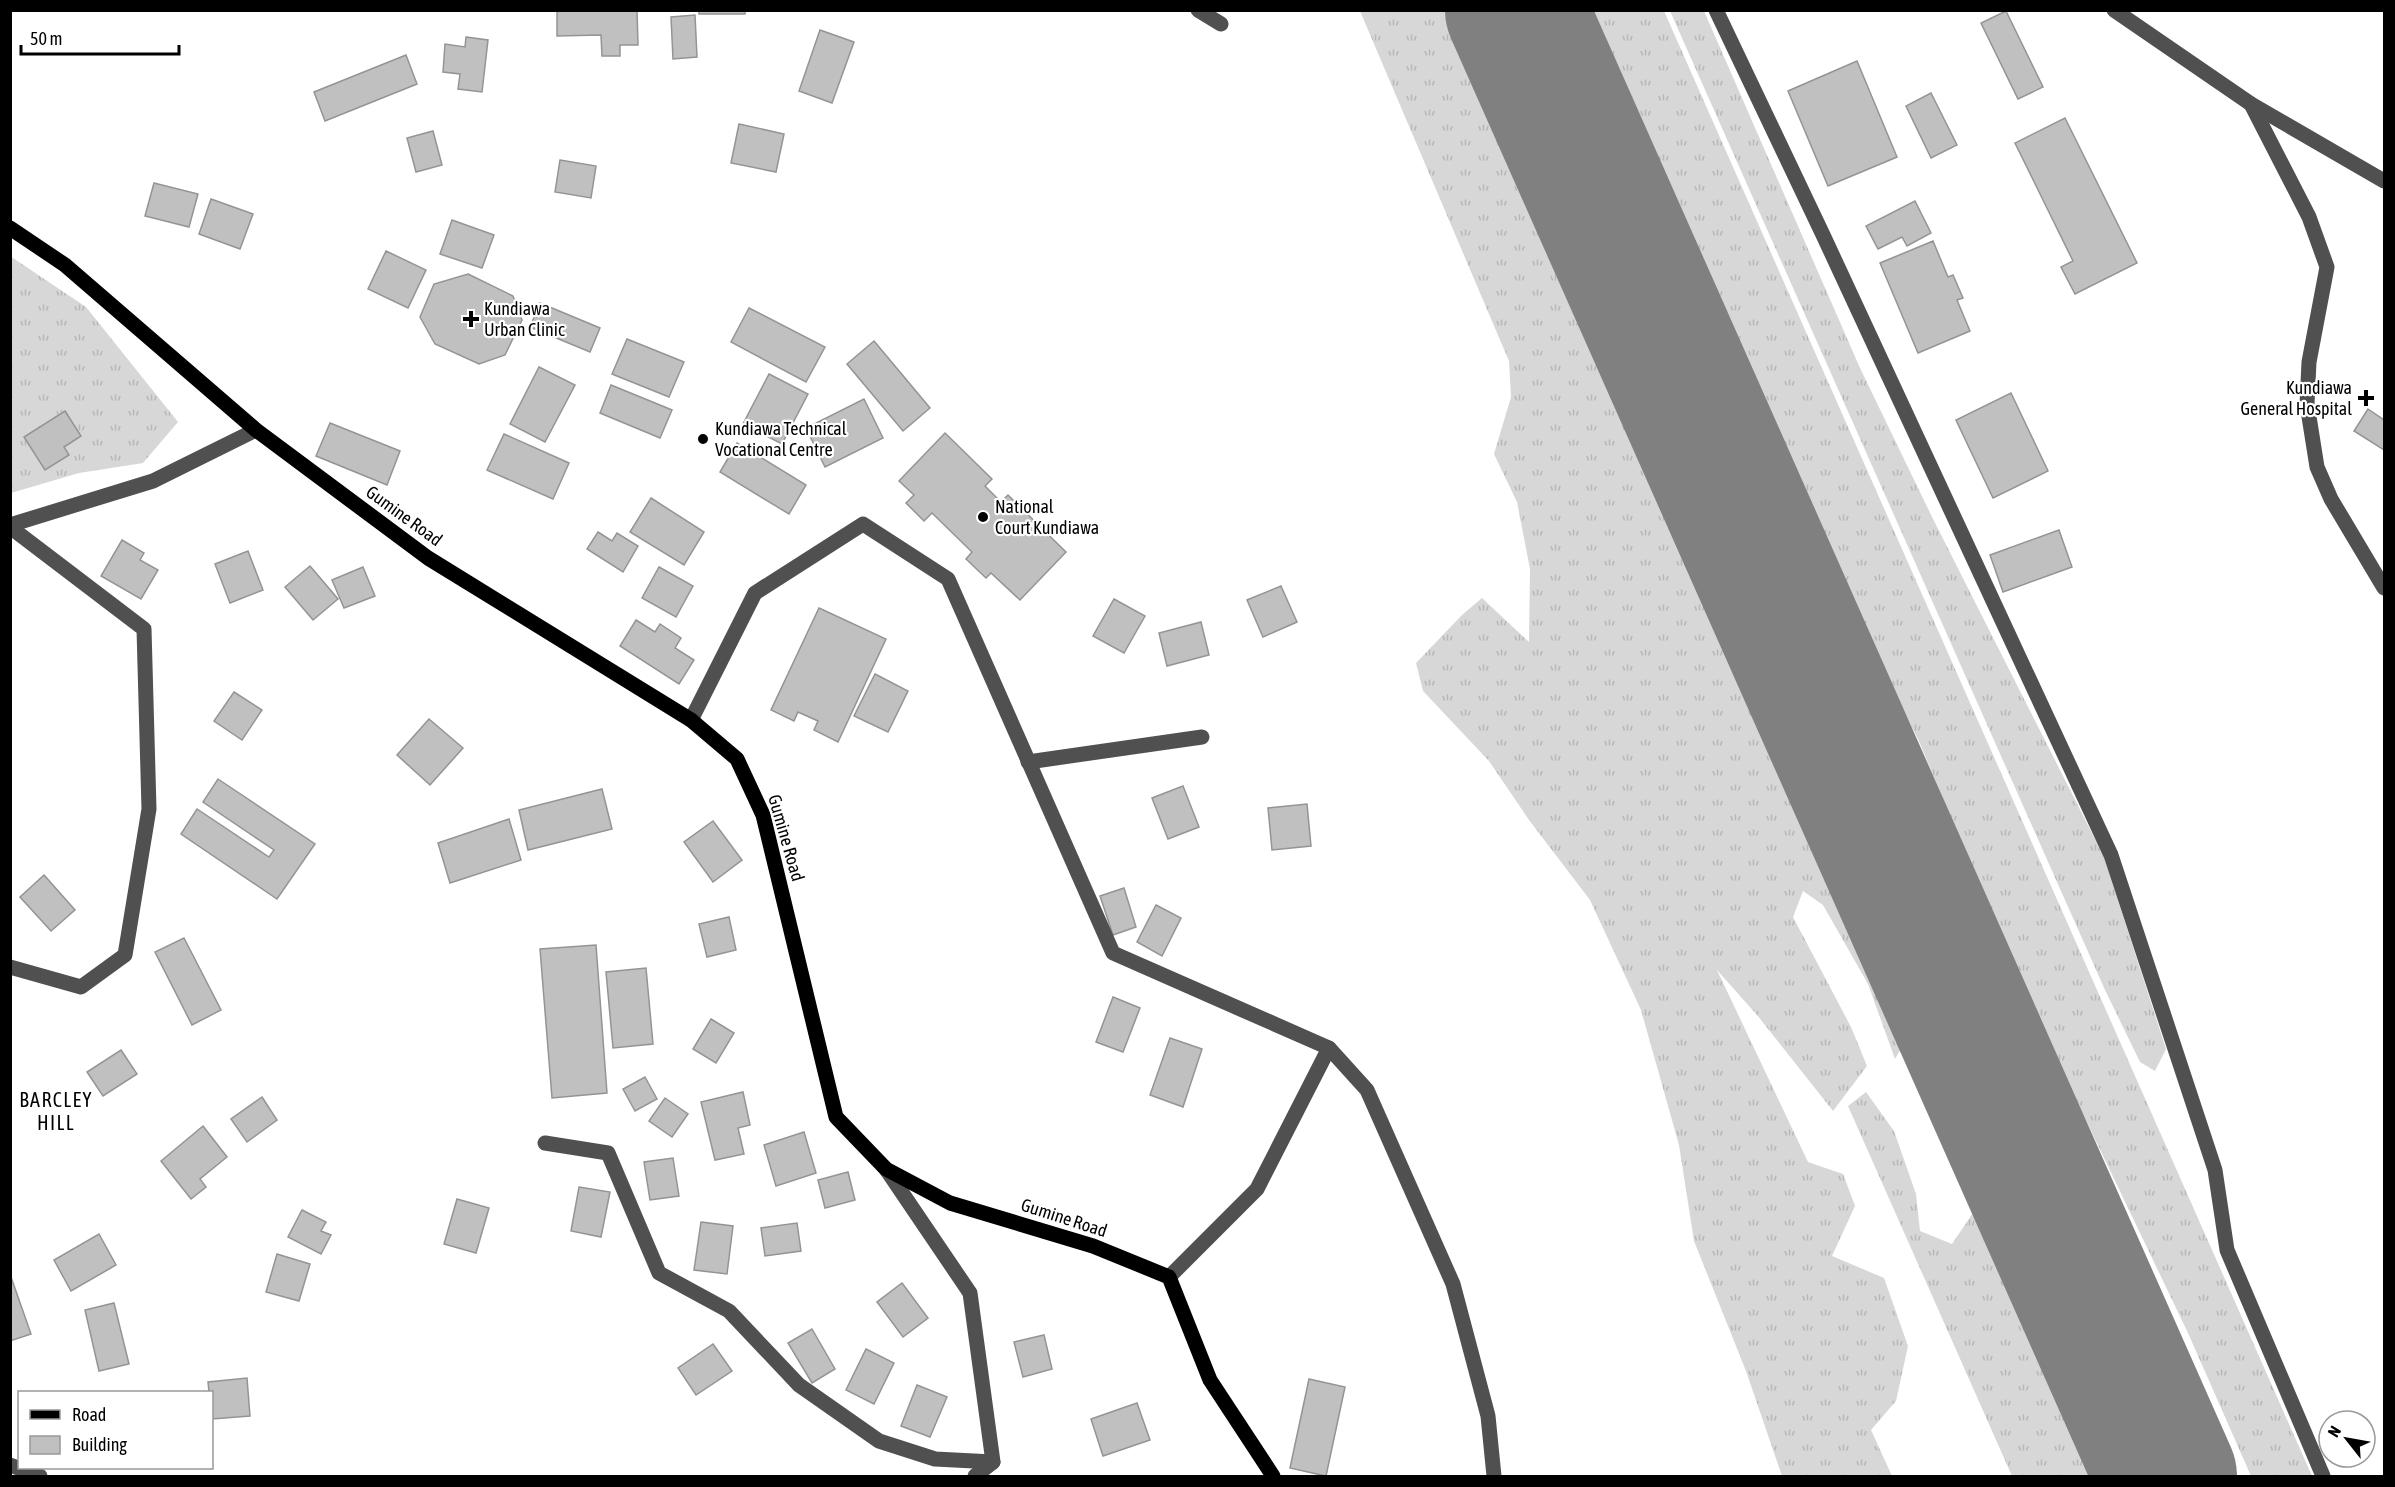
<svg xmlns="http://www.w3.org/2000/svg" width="2395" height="1487" font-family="'Asap Condensed',sans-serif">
<defs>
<pattern id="grass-tufts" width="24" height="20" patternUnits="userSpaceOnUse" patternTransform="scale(1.5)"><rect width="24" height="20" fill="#d7d7d7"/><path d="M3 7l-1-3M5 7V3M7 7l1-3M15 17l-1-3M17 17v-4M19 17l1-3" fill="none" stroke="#b7b7b7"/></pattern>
</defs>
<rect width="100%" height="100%" fill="#fff"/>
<g fill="url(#grass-tufts)">
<polygon points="1360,11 1462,11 1914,1027 1895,1059 1868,984 1823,905 1803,891 1793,917 1851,1027 1867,1066 1833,1111 1757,1015 1717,970 1808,1162 1843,1174 1855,1206 1832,1256 1884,1278 1908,1346 1896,1401 1871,1430 1892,1476 1782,1476 1746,1371 1694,1241 1679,1145 1641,1010 1590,900 1529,820 1489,761 1423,691 1416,663 1462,615 1482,598 1529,642 1530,569 1517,502 1494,454 1511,397 1509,361"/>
<polygon points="1587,11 1664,11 2312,1476 2251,1476 2188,1333 2024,991 1918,739 1853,610 1757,393 1645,149"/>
<polygon points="1670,11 1704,11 1860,368 1932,517 2104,857 2166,1049 2155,1071 2140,1062 2105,990"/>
<polygon points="10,256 86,307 178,422 143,463 79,473 11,493"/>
<polygon points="1866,1092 1894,1131 1916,1194 1920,1231 1952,1244 1983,1198 2110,1476 2012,1476 1848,1106"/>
</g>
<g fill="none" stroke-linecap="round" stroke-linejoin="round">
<polyline stroke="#808080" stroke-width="142" points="1516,10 2166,1476"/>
</g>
<g fill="#c0c0c0" stroke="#949494" stroke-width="1.5">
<polygon points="557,10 637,10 638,45 620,45 620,56 602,56 601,35 557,36"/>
<rect x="699" y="10" width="46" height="4"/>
<polygon points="2006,11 2043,87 2018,99 1981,23"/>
<polygon points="695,15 697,57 673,59 671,17"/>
<polygon points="820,30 854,42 832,103 799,91"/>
<polygon points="466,37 488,40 482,92 458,89 460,74 443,72 445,44 465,47"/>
<polygon points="406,55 417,84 325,121 314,92"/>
<polygon points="1857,61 1897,157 1828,186 1788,91"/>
<polygon points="1931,93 1957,145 1931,158 1906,106"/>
<polygon points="2065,118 2137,263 2075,294 2061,267 2073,261 2015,143"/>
<polygon points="739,124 784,134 776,172 731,163"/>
<polygon points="433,131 442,165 416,172 407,138"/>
<polygon points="560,160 596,166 591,198 555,192"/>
<polygon points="154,183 198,194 189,227 145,216"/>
<polygon points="211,199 253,214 240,249 199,234"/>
<polygon points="1915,201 1931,233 1907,246 1902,237 1878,249 1866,226"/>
<polygon points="452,220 494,235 482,268 440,254"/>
<polygon points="1933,241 1948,277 1953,275 1963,298 1957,300 1970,331 1918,353 1880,263"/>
<polygon points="386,251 426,270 408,308 368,289"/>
<polygon points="468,274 513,296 522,320 505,355 479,364 435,344 420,317 434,284"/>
<polygon points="540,303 600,328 590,352 530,327"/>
<polygon points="749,308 825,347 806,382 731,342"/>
<polygon points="627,339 684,362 669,397 612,374"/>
<polygon points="874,341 930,408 903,431 847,364"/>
<polygon points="539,367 575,385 545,442 510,424"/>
<polygon points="769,374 808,394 782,444 743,424"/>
<polygon points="611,385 672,410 660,438 600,413"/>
<polygon points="2011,393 2048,471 1993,498 1956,420"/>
<polygon points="864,399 883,438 825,467 806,428"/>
<polygon points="2368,409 2384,420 2384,450 2354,431"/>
<polygon points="65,411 81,436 64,447 69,455 45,470 24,437"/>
<polygon points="330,423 400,451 387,485 316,456"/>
<polygon points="945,433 992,479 985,486 1001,502 1008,495 1066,552 1020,600 991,573 986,578 966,559 972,552 932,513 924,521 906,503 914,495 899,481"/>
<polygon points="504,434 569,463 553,499 487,470"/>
<polygon points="737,443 806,485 789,514 720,472"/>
<polygon points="651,498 704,532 684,565 630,532"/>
<polygon points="2059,530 2072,567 2003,592 1990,555"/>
<polygon points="598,532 612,541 617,533 638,546 623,572 587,549"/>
<polygon points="122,540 144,553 140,560 158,570 141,599 101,576"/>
<polygon points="248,551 263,590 230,603 215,564"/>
<polygon points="310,566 338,599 313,620 285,587"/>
<polygon points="363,567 375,596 344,608 332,580"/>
<polygon points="659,567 693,586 676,617 642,598"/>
<polygon points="1281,586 1297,622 1263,637 1247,600"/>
<polygon points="1114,599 1145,616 1124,653 1093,636"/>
<polygon points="819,608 886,639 838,742 814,730 818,721 798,712 794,721 771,710"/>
<polygon points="636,620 655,632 660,624 681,638 675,648 694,660 679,684 620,646"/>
<polygon points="1201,622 1209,655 1167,666 1159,633"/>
<polygon points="875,674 908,691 888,732 854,716"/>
<polygon points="234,692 262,710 242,740 214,721"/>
<polygon points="429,719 463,748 430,785 397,755"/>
<polygon points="218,779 315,844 277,899 181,834 197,809 269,857 274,850 203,802"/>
<polygon points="1183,786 1199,827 1168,839 1152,798"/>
<polygon points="602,789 612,829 528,850 519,810"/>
<polygon points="1307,804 1311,846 1272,850 1268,808"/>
<polygon points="509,819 521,860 450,883 438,843"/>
<polygon points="713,821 742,860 713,882 684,842"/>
<polygon points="44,875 75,910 51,931 20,897"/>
<polygon points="1124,888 1136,927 1113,935 1100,896"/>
<polygon points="1156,905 1181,918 1162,956 1137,942"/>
<polygon points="729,917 736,950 707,957 699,924"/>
<polygon points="184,938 221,1010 192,1025 155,952"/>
<polygon points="596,945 607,1093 552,1098 540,949"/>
<polygon points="646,968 653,1044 613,1048 606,972"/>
<polygon points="1113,997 1140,1008 1123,1052 1096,1042"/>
<polygon points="711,1019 734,1033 716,1063 693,1049"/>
<polygon points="1170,1038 1202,1049 1183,1107 1150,1095"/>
<polygon points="121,1050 137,1074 103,1096 87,1072"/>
<polygon points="645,1077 657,1099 635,1111 623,1089"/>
<polygon points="743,1092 750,1125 738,1128 744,1154 715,1160 701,1102"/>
<polygon points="262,1097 277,1120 247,1142 231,1119"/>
<polygon points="665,1098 688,1114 672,1137 649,1121"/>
<polygon points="203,1126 227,1157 200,1179 206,1187 191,1199 161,1161"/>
<polygon points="804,1132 816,1173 776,1186 764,1145"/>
<polygon points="673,1158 679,1196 650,1200 644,1162"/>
<polygon points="848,1172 855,1200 825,1208 818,1180"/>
<polygon points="579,1187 610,1192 601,1237 571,1231"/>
<polygon points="457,1199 489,1208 476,1253 444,1244"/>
<polygon points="302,1210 326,1222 321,1231 331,1235 321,1254 288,1237"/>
<polygon points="701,1222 733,1226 727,1274 694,1270"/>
<polygon points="797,1223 801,1251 765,1256 761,1228"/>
<polygon points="99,1234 116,1265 71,1291 54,1260"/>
<polygon points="277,1254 310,1264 299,1301 266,1292"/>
<polygon points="11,1277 31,1334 10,1341 10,1277"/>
<polygon points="902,1283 928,1318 903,1337 877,1302"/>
<polygon points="114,1303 129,1364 99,1371 85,1310"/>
<polygon points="812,1329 835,1369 812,1383 788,1343"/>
<polygon points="1044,1335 1052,1369 1023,1377 1014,1342"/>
<polygon points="713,1344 732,1371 696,1395 678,1368"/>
<polygon points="866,1349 894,1363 874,1404 846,1390"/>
<polygon points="247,1378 250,1416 212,1419 212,1392 209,1392 208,1382"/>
<polygon points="1309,1379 1345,1387 1326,1476 1290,1468"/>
<polygon points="917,1385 947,1397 930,1437 901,1426"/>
<polygon points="1137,1403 1150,1440 1103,1456 1091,1419"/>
</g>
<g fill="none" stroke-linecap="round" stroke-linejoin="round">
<g stroke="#505050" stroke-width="15">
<polyline points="1198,10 1221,24"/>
<polyline points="1716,10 1824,237 2111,855 2215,1170 2227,1250 2323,1476"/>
<polyline points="2114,10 2251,104 2384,181"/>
<polyline points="2251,104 2309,217 2327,267 2309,362 2307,404 2317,467 2331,499 2384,588"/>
<polyline points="10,525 153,481 256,430"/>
<polyline points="10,527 144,629 149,809 125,955 81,987 10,967"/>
<polyline points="691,720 755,593 863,524 948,579 1113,953 1329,1048 1257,1189 1169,1277"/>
<polyline points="1028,762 1202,737"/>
<polyline points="1329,1048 1367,1090 1453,1284 1488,1416 1494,1476"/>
<polyline points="545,1143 608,1153 659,1273 729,1311 799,1385 879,1441 935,1459 993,1462"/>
<polyline points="886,1169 970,1293 993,1462 975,1476"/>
<polyline points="10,1465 40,1476"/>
</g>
<polyline stroke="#000" stroke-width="15" points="10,228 65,265 256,430 428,558 691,720 737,759 763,815 836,1117 886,1169 950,1203 1093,1246 1169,1277 1210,1380 1273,1476"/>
</g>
<g fill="#000" stroke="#fff" stroke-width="2">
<path d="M468 310h6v6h6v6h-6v6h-6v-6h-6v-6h6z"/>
<path d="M2363 389h6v6h6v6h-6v6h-6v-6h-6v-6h6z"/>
<circle cx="703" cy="439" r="6"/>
<circle cx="983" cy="517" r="6"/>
</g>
<g text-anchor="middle" stroke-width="4.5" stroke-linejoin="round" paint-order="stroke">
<g font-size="18" fill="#000" stroke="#fff" text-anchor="start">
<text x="484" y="315">Kundiawa<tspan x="484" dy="21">Urban Clinic</tspan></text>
<text x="2352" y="394" text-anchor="end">Kundiawa<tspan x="2352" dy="21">General Hospital</tspan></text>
<text x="715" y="435">Kundiawa Technical<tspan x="715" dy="21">Vocational Centre</tspan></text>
<text x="995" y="513">National<tspan x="995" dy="21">Court Kundiawa</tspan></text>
</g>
<g font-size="18" fill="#000" stroke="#fff">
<text transform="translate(404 516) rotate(36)" y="6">Gumine Road</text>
<text transform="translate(786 838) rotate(74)" y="6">Gumine Road</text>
<text transform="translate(1064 1218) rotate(18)" y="6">Gumine Road</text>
</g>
<g font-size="20" letter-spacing="1.5" fill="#000" stroke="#fff">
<text x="56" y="1107">BARCLEY<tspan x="56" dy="23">HILL</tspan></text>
</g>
</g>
<rect width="2395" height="1487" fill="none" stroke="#000000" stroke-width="24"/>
<rect x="18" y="1391" width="195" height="78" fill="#ffffff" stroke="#999999" stroke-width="1.5"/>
<rect x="30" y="1410" width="30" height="9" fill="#000000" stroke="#999999" stroke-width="1.5"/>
<text x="72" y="1421" font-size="18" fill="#000000">Road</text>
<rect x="30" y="1436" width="30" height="18" fill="#c0c0c0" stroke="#999999" stroke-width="1.5"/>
<text x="72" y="1451" font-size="18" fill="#000000">Building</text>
<g transform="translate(2347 1439) rotate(301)"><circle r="28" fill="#ffffff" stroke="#999999" stroke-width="1.5"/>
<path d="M0-4.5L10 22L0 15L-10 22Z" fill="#000000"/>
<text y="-9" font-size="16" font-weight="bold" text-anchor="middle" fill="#000000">N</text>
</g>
<path d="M21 45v9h158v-9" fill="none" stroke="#000000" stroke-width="3"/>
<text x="30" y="45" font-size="18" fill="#000000" stroke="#ffffff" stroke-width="4.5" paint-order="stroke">50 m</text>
</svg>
